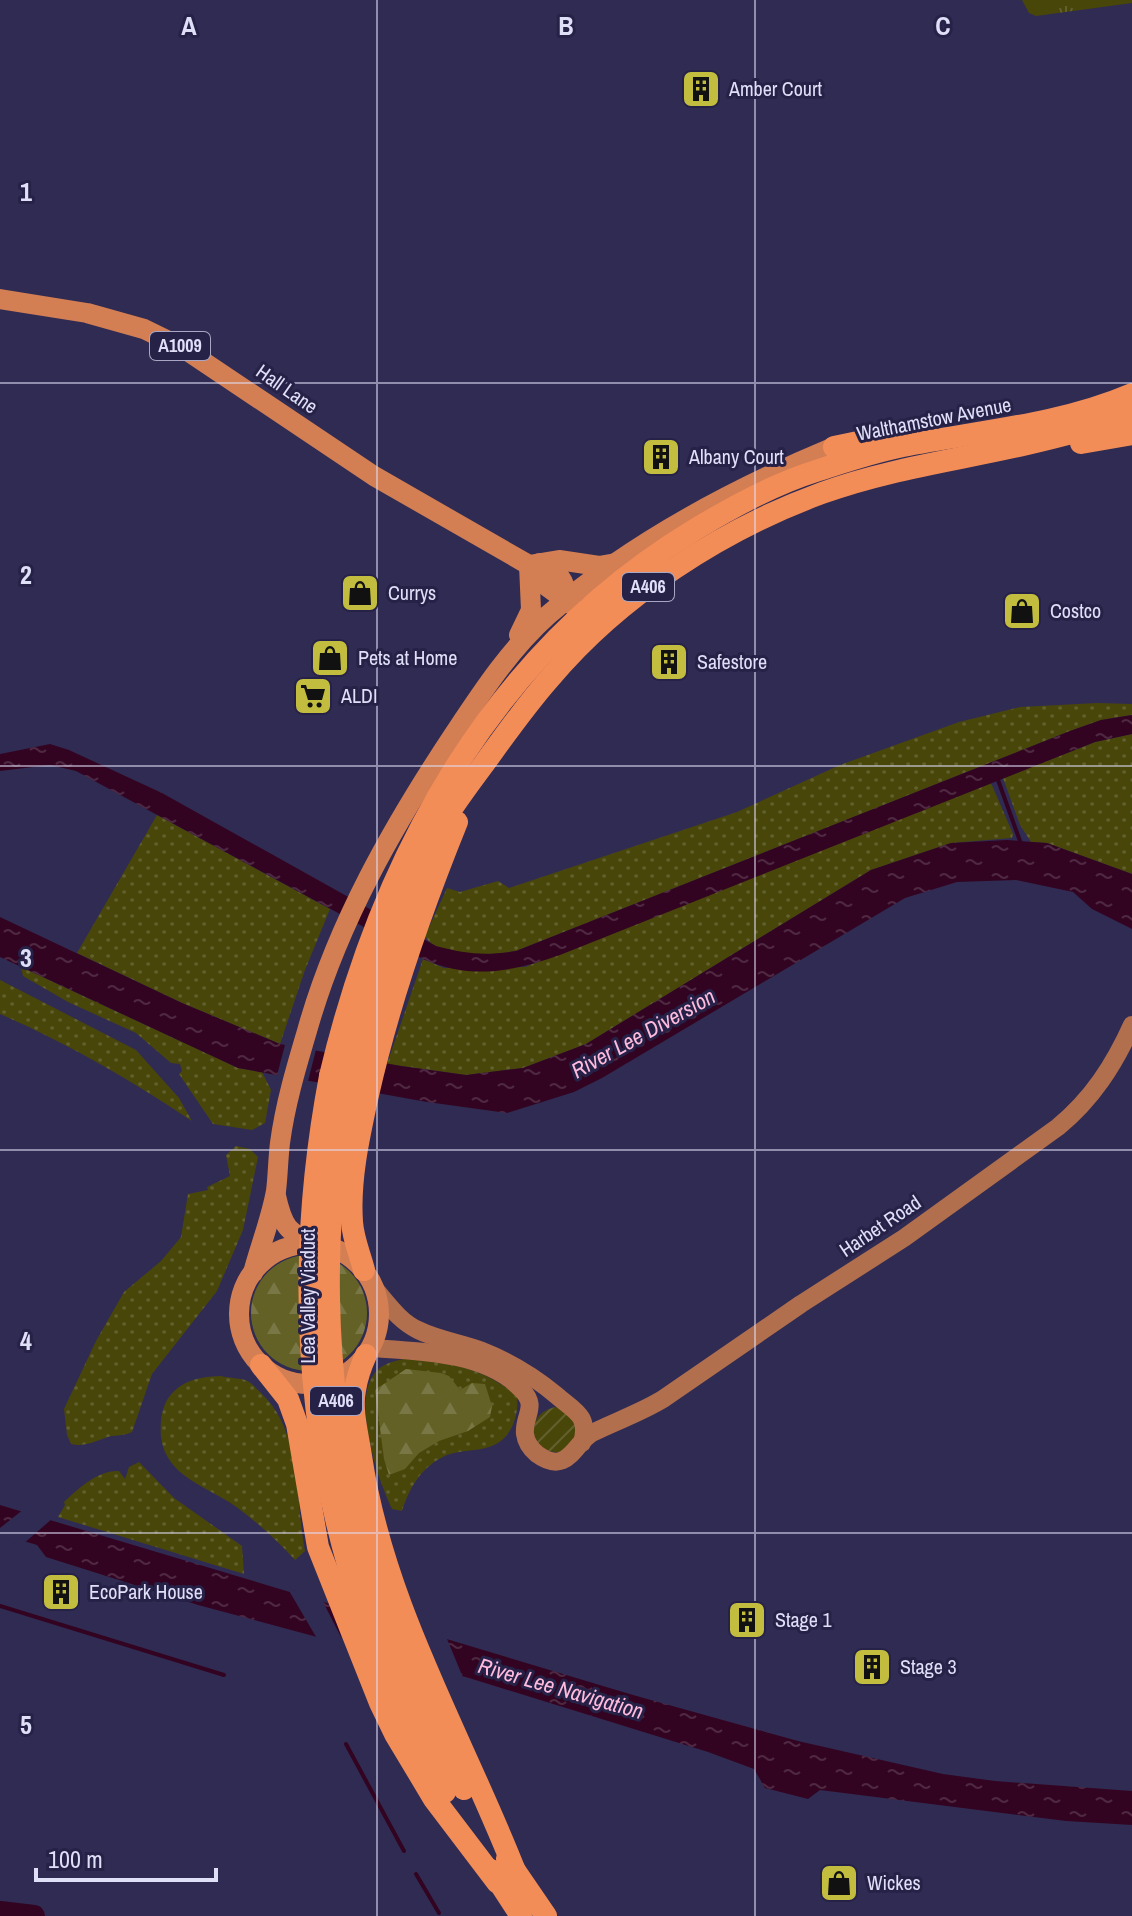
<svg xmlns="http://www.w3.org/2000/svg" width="1132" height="1916" font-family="'Archivo Narrow',sans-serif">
<defs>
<pattern id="grass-dots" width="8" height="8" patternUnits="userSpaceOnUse" patternTransform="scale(2)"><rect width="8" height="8" fill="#484609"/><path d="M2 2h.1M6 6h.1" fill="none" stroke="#62602e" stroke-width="1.8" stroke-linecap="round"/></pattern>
<pattern id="forest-firs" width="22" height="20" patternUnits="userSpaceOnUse" patternTransform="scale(2)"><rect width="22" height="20" fill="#636125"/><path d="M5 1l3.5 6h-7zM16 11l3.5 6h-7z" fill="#797745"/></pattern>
<pattern id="park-tufts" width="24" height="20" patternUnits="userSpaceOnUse" patternTransform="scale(2)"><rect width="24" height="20" fill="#484609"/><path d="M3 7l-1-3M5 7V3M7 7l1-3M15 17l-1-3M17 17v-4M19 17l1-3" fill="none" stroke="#62602e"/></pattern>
<pattern id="garden-furrows" width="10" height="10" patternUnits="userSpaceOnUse" patternTransform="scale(2)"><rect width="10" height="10" fill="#484609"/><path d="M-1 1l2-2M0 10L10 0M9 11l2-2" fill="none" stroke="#62602e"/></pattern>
<pattern id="water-ripples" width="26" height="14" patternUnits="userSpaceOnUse" patternTransform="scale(2)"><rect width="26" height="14" fill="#320421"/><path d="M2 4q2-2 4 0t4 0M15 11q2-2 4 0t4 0" fill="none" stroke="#4f2842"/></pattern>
</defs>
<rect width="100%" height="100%" fill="#302b52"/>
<g fill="url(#grass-dots)">
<path d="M 1097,703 L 1132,704 L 1132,715 L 1101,720 L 1070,731 L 516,951 C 492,955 439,960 425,936 L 447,888 L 460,892 L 498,881 L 509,888 L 737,812 L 840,765 L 959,722 L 1020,707 Z"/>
<polygon points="1132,734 1132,874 1047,843 1031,842 1020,825 1003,778 1095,742"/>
<polygon points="991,783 1013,834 1012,838 951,843 871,870 586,1044 523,1068 466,1075 387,1064 423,959 444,968 525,967"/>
<polygon points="157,815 330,909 305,970 280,1044 182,1003 77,953"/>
<polygon points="21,967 238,1068 262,1072 271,1090 265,1123 252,1130 213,1124 179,1074 182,1071 180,1064 171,1063 136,1033 68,1002 23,976"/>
<path d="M 0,980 L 136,1050 L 179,1098 L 192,1121 C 131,1080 67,1043 0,1014 Z"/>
<path d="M 236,1146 L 250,1149 L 258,1157 L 243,1230 L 217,1291 L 152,1374 L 132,1432 C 122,1437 114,1434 105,1438 C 93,1442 84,1447 71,1444 L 67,1435 L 64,1409 L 96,1341 L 124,1292 L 161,1261 L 181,1237 L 188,1194 L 208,1190 L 207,1187 L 230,1176 L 226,1155 Z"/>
<path d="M 403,1359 C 443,1359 486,1369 517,1396 C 519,1413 513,1435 496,1444 C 482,1452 462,1449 447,1455 C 422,1466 410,1486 402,1511 L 392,1509 C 378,1480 354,1407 372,1377 C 379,1365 390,1362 403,1359 Z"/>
<path d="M 221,1376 C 228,1378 238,1378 245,1380 C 251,1382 256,1388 260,1392 C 303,1431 295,1500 305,1551 L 295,1560 C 277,1540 257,1522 235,1506 C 207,1486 166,1477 161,1437 C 160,1424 161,1411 167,1400 C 180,1380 199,1377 221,1376 Z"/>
<path d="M 139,1462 L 174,1498 L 242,1546 L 244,1574 L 58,1517 L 65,1505 L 64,1502 C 79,1488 98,1470 119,1471 L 125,1479 L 129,1467 Z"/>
</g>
<g fill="url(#forest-firs)">
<circle cx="309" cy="1313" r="58"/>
<polygon points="406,1369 441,1373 449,1376 460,1390 472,1383 485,1384 492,1406 490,1417 468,1431 439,1441 419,1453 405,1469 389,1475 384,1459 375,1390"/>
</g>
<polygon fill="url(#park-tufts)" points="1022,0 1132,0 1132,3 1036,16 1029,13"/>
<path fill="url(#garden-furrows)" d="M 555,1407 L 568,1411 L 579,1433 L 563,1452 C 548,1453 541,1449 534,1436 C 532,1420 540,1411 555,1407 Z"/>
<g fill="url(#water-ripples)">
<path d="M 1132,715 L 1132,734 L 1095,742 L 560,955 C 512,972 471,980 423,959 L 76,771 L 50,765 L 0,771 L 0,754 L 50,744 L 69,750 L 162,793 L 436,946 C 466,954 485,956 516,951 L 1070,731 L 1101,720 Z"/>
<polygon points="1007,840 1047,843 1132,874 1132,929 1092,909 1073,892 1016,880 957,882 905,898 602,1078 574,1092 507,1113 427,1102 238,1068 0,957 0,917 182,1003 280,1044 401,1066 466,1075 523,1068 586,1044 871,870 951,843"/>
<polygon points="0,1505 633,1695 798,1741 943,1774 995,1781 1132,1791 1132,1825 1066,1821 820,1790 808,1799 765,1788 754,1769 708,1752 469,1678 198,1605 46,1557 37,1545 0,1534"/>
</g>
<g fill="#302b52">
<polygon points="286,1041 317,1046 307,1085 276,1079"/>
<polygon points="24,1509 53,1518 22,1545 0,1538 0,1528"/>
<polygon points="288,1589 321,1598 342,1639 330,1601 445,1634 464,1680 319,1642"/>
</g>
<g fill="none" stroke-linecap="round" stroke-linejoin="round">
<g stroke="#320421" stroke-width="4">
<polyline points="997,777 1021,844"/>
<polyline points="0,1606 224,1675"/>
<polyline points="346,1744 404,1851"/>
<polyline points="416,1874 439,1913"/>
</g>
<polyline stroke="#320421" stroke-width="22" points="0,1912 34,1916"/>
<g stroke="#b16f4e" stroke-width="18">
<path d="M 374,1288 C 388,1304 399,1321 418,1330 C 438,1340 461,1343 482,1351 C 510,1362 533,1376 556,1395 C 574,1411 590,1415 582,1443"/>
<path d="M 371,1348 C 418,1351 486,1352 521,1389 C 539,1407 523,1415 525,1434 C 526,1442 531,1449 537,1454 C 568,1477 575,1442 592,1433 C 616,1421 640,1413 663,1399 L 801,1304 L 904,1238 L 1058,1127 C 1092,1099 1114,1065 1132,1025"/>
</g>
<g stroke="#d37f53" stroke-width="20">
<polyline points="0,299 87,313 144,329 183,348 374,476 529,565 559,560 599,566 616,563"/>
<path d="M 540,563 C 558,570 566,581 567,600"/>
<polyline points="529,565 542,583 572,605"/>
<polyline points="519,635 531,610 529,565"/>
<path d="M 276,1196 C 283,1227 287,1232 316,1245"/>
<circle cx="309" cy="1314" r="70"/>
<path d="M 253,1273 C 260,1246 271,1219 276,1191 C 278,1175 278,1159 280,1143 C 285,1105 296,1068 307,1031 C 337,924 393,826 454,734 C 482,692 510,649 548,615 C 631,543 733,489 834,447"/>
</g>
<g stroke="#f38d58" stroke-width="22">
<polyline points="1081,443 1132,434"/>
<polyline points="834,447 887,436"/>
<path d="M 330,1076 C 383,853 495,650 696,529 C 734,506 774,484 816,471 C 844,462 873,452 903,446 C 979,431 1059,425 1132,394"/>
<path d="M 350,1078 C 363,1023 380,970 401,917 C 411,889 422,860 436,834 C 450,809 467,787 484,764 C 505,735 526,705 550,678 C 619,596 721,530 822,493 C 888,469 958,460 1027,444 C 1062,436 1098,426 1132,416"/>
<path d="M 364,1270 C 360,1254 353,1239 352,1222 C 349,1180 359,1136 368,1095 C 389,1001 421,911 457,822"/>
<path d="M 366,1355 C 361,1366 357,1377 355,1390 C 351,1411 358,1435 361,1456 C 383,1604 461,1734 515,1871"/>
<polyline points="261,1365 288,1399 297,1424 318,1547 380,1703 395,1734 434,1799 497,1882"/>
<polyline points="401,1707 445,1792"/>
<polyline points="424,1712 464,1789"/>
<polyline points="507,1859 546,1916"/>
<polyline points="491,1870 521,1916"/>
</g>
<g stroke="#f38d58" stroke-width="22">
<path d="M 330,1076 C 289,1293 308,1505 401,1707"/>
<path d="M 350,1078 C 319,1222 323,1375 356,1518 C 371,1585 397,1649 424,1712"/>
</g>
</g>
<path fill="none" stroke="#e0dff8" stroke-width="2" stroke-opacity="0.55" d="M 377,0 L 377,1916M 755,0 L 755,1916M 0,383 L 1132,383M 0,766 L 1132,766M 0,1150 L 1132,1150M 0,1533 L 1132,1533"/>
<defs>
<g id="building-square" transform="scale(2)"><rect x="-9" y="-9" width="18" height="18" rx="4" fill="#c2bd3f" stroke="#262147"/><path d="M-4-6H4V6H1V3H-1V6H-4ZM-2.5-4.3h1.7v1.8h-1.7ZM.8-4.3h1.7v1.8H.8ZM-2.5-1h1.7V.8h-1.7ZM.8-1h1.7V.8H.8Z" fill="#111"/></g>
<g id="shop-square" transform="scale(2)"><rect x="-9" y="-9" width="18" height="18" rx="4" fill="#c2bd3f" stroke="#262147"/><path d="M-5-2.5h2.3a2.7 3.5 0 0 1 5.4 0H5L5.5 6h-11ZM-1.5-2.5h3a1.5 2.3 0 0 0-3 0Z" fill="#111"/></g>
<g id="supermarket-square" transform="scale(2)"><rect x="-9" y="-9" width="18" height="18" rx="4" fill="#c2bd3f" stroke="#262147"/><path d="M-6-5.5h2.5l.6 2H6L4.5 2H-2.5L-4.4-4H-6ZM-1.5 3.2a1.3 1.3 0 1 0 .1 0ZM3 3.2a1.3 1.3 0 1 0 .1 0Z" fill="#111"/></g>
</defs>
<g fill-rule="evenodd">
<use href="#building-square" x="701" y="89"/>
<use href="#building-square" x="661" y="457"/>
<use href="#shop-square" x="360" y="593"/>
<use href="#shop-square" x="1022" y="611"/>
<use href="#shop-square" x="330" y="658"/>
<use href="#building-square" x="669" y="662"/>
<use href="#supermarket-square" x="313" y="696"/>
<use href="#building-square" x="61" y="1592"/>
<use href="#building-square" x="747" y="1620"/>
<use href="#building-square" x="872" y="1667"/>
<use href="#shop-square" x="839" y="1883"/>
</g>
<g text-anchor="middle" stroke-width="6" stroke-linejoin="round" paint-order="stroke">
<g fill="#262147" stroke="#a8a6c3" stroke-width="2">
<rect x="150" y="332" width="60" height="28" rx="6"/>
<rect x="622" y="573" width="52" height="28" rx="6"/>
<rect x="310" y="1387" width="52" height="28" rx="6"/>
</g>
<g font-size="18" font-weight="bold" fill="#e0dff8">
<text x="180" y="352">A1009</text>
<text x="648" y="593">A406</text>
<text x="336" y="1407">A406</text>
</g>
<g font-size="20" fill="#e0dff8" stroke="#262147" text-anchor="start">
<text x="729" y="96">Amber Court</text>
<text x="689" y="464">Albany Court</text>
<text x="388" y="600">Currys</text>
<text x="1050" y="618">Costco</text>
<text x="358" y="665">Pets at Home</text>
<text x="697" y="669">Safestore</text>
<text x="341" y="703">ALDI</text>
<text x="89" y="1599">EcoPark House</text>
<text x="775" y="1627">Stage 1</text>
<text x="900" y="1674">Stage 3</text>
<text x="867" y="1890">Wickes</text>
</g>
<g font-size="20" fill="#e0dff8" stroke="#262147">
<text transform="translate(287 389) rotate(35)" y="7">Hall Lane</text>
<text transform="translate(934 419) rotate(-11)" y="7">Walthamstow Avenue</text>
<text transform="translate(880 1226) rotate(-34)" y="7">Harbet Road</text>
<text transform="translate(308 1296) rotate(-90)" y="7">Lea Valley Viaduct</text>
</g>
<g font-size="22" font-style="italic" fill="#fbd" stroke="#262147">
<text transform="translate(643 1033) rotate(-29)" y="8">River Lee Diversion</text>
<text transform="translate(561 1688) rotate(16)" y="8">River Lee Navigation</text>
</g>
</g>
<g font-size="26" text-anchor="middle" font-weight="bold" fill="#e0dff8" stroke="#262147" stroke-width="6" stroke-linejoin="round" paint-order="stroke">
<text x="189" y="35">A</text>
<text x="566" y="35">B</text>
<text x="943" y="35">C</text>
<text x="26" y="201">1</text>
<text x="26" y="584">2</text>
<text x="26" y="967">3</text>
<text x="26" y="1350">4</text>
<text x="26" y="1734">5</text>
</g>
<path d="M36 1868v12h180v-12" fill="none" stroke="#e0dff8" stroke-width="4"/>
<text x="48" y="1868" font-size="24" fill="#e0dff8" stroke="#262147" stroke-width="6" paint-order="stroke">100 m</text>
</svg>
